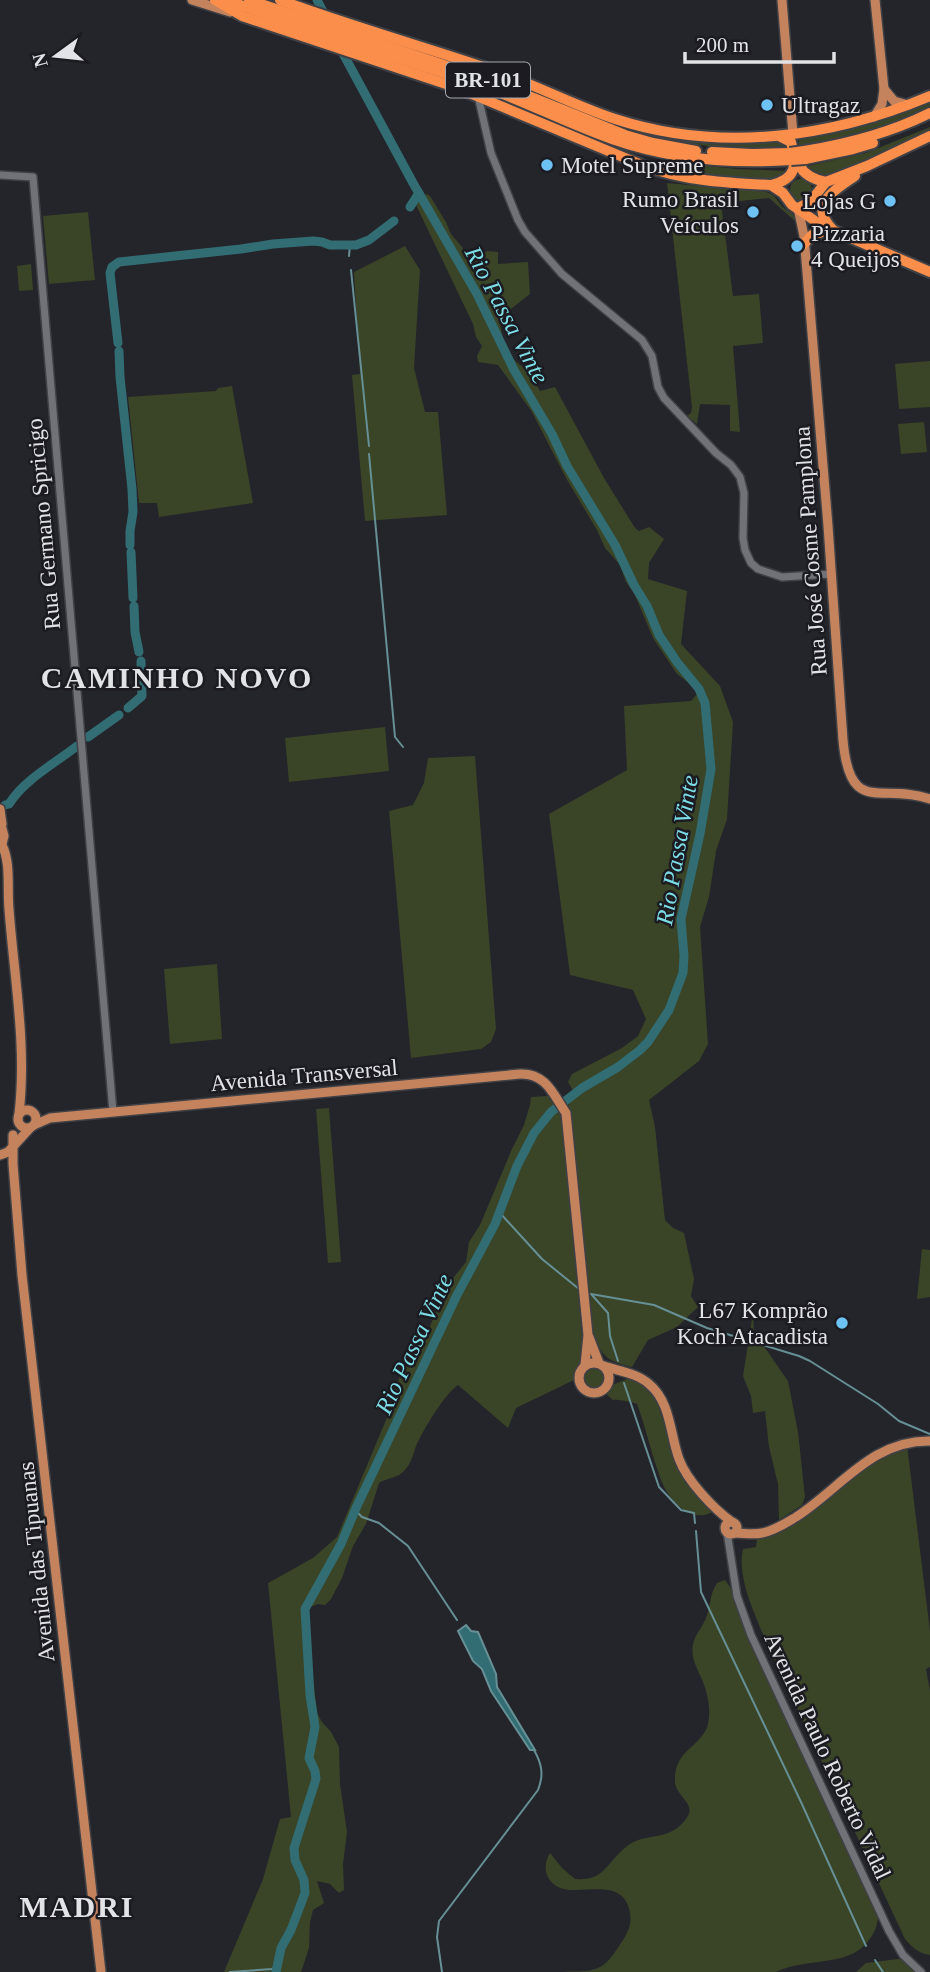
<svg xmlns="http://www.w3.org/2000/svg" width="930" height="1972" font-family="Georgia,serif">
<rect width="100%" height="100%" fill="#24252a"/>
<g fill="#3a4427">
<path d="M 930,103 L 930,107 C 889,128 844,139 799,147 L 799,138 L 843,128 Z"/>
<path d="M 608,123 L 687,137 L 785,140 L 788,146 C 739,150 704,148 656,137 C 640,134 623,130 608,123 Z"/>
<polygon points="930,127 930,131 849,170 817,178 803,167 866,153"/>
<polygon points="633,158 736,169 788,171 778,180 772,183 699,177"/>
<circle cx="801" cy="190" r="11"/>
<path d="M 667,183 L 766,192 C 778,196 776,201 784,208 C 791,214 794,212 796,222 L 769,198 L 721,203 L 733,296 L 759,294 L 763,343 L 733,346 L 740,432 L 730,431 L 730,405 L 700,404 L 697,424 L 687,416 L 691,413 L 692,407 Z"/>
<path d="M 426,194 L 430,196 L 446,222 L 451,234 L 462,247 L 471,264 L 487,251 L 498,252 L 498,264 L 528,262 L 530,294 L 498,319 L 500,322 C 503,344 507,360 528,369 L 540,391 L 555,387 L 604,478 L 635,528 L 639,531 L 649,527 L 664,539 L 649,563 L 648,579 L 687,591 L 681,644 L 720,686 L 733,722 L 727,819 L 716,851 L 709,897 L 700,927 L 708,1044 L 699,1061 L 649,1100 L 655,1127 L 665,1220 L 673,1228 L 684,1233 L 694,1279 L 691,1296 L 698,1307 L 677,1327 L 648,1340 L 632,1367 C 607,1361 602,1357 593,1333 L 568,1105 L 575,1094 L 568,1082 L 572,1074 L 622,1048 L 638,1036 L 646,1019 L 633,990 L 570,975 L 549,814 L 627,770 L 624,706 L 691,701 L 697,694 L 695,688 L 677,674 L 653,638 L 634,593 L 626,582 L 620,565 L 605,548 L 597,530 L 566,478 L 532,412 L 498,365 L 478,362 L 477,356 L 482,346 L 476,337 L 473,324 L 417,207 L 417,202 Z"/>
<polygon points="88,212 95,280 49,284 43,216"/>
<polygon points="405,246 420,270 414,368 425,412 438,412 447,515 365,521 352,375 360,374 354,272"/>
<polygon points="31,264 33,290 19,291 17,266"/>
<polygon points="930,361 930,407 899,409 895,364"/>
<polygon points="232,386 253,503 159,517 157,503 139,503 128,397 216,391 218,388"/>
<polygon points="924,422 927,452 901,454 898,424"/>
<polygon points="385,727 389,771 289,782 285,738"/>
<polygon points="475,756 496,1029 491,1042 481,1049 411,1058 389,811 413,805 424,783 428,758"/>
<polygon points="217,964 222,1039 170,1044 164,969"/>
<path d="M 548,1096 L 562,1117 L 582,1335 L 582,1364 L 577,1370 L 574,1380 L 516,1408 L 508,1428 L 458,1385 C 443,1396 424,1429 416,1446 C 413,1455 411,1464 404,1471 C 398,1478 387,1478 379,1483 L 366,1524 L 353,1546 L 342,1578 L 331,1599 L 325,1605 L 318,1604 L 305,1609 L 317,1713 L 322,1722 L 331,1732 L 339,1747 L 340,1784 L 347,1832 L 343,1864 L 344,1890 L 339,1893 L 330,1884 L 317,1881 L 324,1903 L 313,1910 L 310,1922 L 309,1948 L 301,1972 L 224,1972 L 263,1879 L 280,1819 L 291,1817 L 268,1583 L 313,1558 L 337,1537 L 386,1420 L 401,1372 L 422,1346 L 441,1299 L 453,1278 L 466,1262 L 469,1242 L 480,1225 L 512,1149 L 524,1125 L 530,1105 L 531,1097 Z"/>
<polygon points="329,1108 341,1262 328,1263 316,1109"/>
<polygon points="922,1249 930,1250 930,1297 917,1299"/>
<polygon points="753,1313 754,1332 788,1381 798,1432 805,1497 802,1505 779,1520 778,1484 769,1447 765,1411 753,1413 751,1396 743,1376"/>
<circle cx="594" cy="1378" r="13"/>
<path d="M 627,1379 L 636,1380 L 655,1395 L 679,1469 L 712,1512 C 690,1525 666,1497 660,1477 C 651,1453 646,1428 637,1404 C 632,1402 616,1399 613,1400 L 607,1395 L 612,1385 Z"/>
<path d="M 907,1445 L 930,1631 L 930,1667 L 926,1669 L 930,1691 L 930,1955 C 919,1954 912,1947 905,1939 L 769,1648 C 758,1621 736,1579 743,1549 L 756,1547 L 757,1538 L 778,1532 L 810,1512 L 880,1456 Z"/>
<path d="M 725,1580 L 730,1587 L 746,1632 L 759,1660 L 878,1913 C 879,1932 865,1950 847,1956 C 824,1964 799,1961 776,1972 L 564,1972 C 571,1971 578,1972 586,1971 C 605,1969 611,1958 621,1943 C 628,1933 632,1924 630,1913 C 623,1873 577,1899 556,1886 C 544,1878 543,1864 550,1853 L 562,1868 L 575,1879 C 605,1881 605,1864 626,1847 C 645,1831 668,1843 686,1819 C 698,1804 676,1797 675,1782 C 673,1750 702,1747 708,1724 C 711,1710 708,1695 703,1682 C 700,1674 695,1666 693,1657 C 690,1637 700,1633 706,1618 C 711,1606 709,1595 717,1583 Z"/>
<polygon points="898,1959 904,1960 915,1972 856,1972 866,1963"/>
</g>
<polygon fill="#316d73" stroke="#669096" stroke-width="2" points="466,1625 471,1631 478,1632 496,1674 497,1687 535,1750 530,1750 491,1691 482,1669 473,1661 458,1631"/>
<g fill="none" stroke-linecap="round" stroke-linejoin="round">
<g stroke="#669096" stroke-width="2">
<polyline points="349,256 350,245"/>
<polyline points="351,270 369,446"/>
<polyline points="369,454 395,737 403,747"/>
<polyline points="500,1213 542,1259 579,1289"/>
<polyline points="591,1294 654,1305 707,1328 799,1356 810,1361 878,1404 899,1421 930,1434"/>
<polyline points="592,1295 608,1313 610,1336 618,1361"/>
<polyline points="624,1383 659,1487 681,1510 694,1513 695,1523"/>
<polyline points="356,1508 357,1512 362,1517 379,1523 408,1546 457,1620"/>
<polyline points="696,1531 701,1592 801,1802 866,1946"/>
<polyline points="875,1960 883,1972"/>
<polyline points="230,1972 272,1969 277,1966"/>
<path d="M 442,1972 L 437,1937 L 439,1921 L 538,1790 C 544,1775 542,1764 534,1750"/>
</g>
<g stroke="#316d73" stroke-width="9">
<polyline points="317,0 326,17"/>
<polyline points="410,207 419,193"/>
<polyline points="118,343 110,273 112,267 119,262 241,249 273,244 313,241 322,242 330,245 356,245 369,240 394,221"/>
<polyline points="119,351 120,377 132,489 133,512 130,531 130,545"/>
<polyline points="131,552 133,598"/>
<polyline points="134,606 135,632 139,652"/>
<polyline points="128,708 142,696 141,661"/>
<polyline points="88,737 119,715"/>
<path d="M 5,805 L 9,804 C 24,780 54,764 77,746"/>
<polyline points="276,1972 281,1948 291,1930 305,1893 304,1880 295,1860 294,1848 316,1779 315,1771 309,1758 315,1727 310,1695 305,1609 341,1544 356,1508 457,1295 495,1224 517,1166 534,1133 551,1112 582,1088 618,1067 640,1050 648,1042 669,1010 683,973 684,956 681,919 700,834 711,769 705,703 699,689 677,662 659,635 647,606 634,585 615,545 567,466 552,434 514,370 477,294 413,183 339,46"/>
</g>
<g stroke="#404146" stroke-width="10">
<g id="minor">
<polyline points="478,96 491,153 518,220 525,232 562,274 642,340 652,356 658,387 664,398 716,453 731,465 740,477 744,493 743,538 745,550 751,563 758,569 782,577 832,574"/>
<polyline points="0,175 33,177 113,1112"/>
<polyline points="727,1532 737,1596 751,1635 889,1931 903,1955 921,1972"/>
</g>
</g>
<g stroke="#404146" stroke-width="12">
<g id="major">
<polyline points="192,0 230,12"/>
<polyline points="782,0 793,134"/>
<polyline points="884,89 894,101 908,105"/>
<polyline points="874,117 882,104 884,89 875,0"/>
<path d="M 798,208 L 804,236 L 828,526 L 843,740 C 850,817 880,782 930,799"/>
<polyline points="0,809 2,824"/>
<polyline points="0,821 4,836 1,848"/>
<path d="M 2,845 C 11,862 7,889 9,909 C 14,977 27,1045 19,1114"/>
<circle cx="27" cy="1119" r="9"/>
<path d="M 34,1125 L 50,1118 L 520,1074 C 546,1073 553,1094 566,1113 L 588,1335 L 585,1365"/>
<polyline points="13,1135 13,1164 22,1275 101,1972"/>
<polyline points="0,1155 8,1152 30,1128"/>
<polyline points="589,1337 599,1363"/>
<circle cx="594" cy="1378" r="15"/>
<path d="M 604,1366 C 618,1371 637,1373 649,1384 C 671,1402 670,1435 679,1459 C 687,1481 714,1509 732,1522"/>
<circle cx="731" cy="1528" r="6"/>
<path d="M 735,1533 C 744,1533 753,1535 762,1533 C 774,1531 786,1523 796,1517 C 841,1488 872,1440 930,1441"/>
</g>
</g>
<g stroke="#404146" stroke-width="14">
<g id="highway">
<path d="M 215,0 L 242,16 L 455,87 L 642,165 C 684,181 727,183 771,185 C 797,179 797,165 791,142 L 779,136"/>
<path d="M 227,0 C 309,31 392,55 474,83 C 521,99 566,123 612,139 C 669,159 731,164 791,160"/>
<polyline points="249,0 489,80 625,135 653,143 696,151"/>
<path d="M 280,0 C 350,26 422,46 492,70 C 534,84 573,105 615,119 C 720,153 830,138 930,96"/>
<path d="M 804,151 C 848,144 890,133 930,113"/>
<polyline points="712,152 752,154 790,153"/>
<polyline points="805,159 853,149 873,143"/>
<path d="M 799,165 C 805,176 815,180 826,182"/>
<polyline points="771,185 783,193 792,205 821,225 930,272"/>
<polyline points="798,208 810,202 826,182 867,166 930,136"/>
<path d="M 832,229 C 808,204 835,190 855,176"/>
<polyline points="804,244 812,235 830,230"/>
</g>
</g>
<use href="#minor" stroke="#717278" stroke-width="7"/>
<use href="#major" stroke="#c4835d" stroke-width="9"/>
<use href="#highway" stroke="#fb8e4b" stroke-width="10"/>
<g stroke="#404146" stroke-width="14" stroke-linecap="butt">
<g id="highway-bridge">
<polyline points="790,153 804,151"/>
<polyline points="791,160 805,159"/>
</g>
</g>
<use href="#highway-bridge" stroke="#fb8e4b" stroke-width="10"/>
</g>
<g fill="#6dc2f3" stroke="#1b1b21" stroke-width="2.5">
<circle cx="767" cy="105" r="7"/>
<circle cx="547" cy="165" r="7"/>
<circle cx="890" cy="201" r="7"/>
<circle cx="753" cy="212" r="7"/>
<circle cx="797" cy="246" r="7"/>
<circle cx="842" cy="1323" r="7"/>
</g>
<g text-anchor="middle" stroke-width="5" stroke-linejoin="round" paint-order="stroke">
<rect fill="#1b1b21" stroke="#a6a7ac" stroke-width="2" x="446" y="62.5" width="84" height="35" rx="5"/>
<g font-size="21" font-weight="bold" fill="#e2e3e7">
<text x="488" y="87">BR-101</text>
</g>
<g font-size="23" fill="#e2e3e7" stroke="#1b1b21" text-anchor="start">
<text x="781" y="113">Ultragaz</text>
<text x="561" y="173">Motel Supreme</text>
<text x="739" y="207" text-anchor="end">Rumo Brasil<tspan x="739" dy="26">Veículos</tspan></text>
<text x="876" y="209" text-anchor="end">Lojas G</text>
<text x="811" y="241">Pizzaria<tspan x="811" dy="26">4 Queijos</tspan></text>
<text x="828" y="1318" text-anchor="end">L67 Komprão<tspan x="828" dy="26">Koch Atacadista</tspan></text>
</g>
<g font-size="23" fill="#e2e3e7" stroke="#1b1b21">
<text transform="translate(43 524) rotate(-95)" y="8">Rua Germano Spricigo</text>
<text transform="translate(810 551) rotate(-94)" y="8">Rua José Cosme Pamplona</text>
<text transform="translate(304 1075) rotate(-5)" y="8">Avenida Transversal</text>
<text transform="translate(36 1562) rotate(-96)" y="8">Avenida das Tipuanas</text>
<text transform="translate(828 1756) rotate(65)" y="8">Avenida Paulo Roberto Vidal</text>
</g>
<g font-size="24" font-style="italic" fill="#7cdde7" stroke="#1b1b21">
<text transform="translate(507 315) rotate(62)" y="8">Rio Passa Vinte</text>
<text transform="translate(677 850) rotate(-80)" y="8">Rio Passa Vinte</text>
<text transform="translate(414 1344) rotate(-65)" y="8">Rio Passa Vinte</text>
</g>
<g font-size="30" font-weight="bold" letter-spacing="2" fill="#e2e3e7" stroke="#1b1b21">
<text x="177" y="688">CAMINHO NOVO</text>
<text x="77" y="1917">MADRI</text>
</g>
</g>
<g transform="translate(56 56) rotate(255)" stroke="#1b1b21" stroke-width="5" paint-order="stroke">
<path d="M0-5L12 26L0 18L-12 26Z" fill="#e2e3e7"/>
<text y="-10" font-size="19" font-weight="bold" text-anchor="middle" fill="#e2e3e7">N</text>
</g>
<path d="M685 52v10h149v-10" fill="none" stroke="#e2e3e7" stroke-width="3.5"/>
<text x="696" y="52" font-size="21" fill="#e2e3e7" stroke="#1b1b21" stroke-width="5" paint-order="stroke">200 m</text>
</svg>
